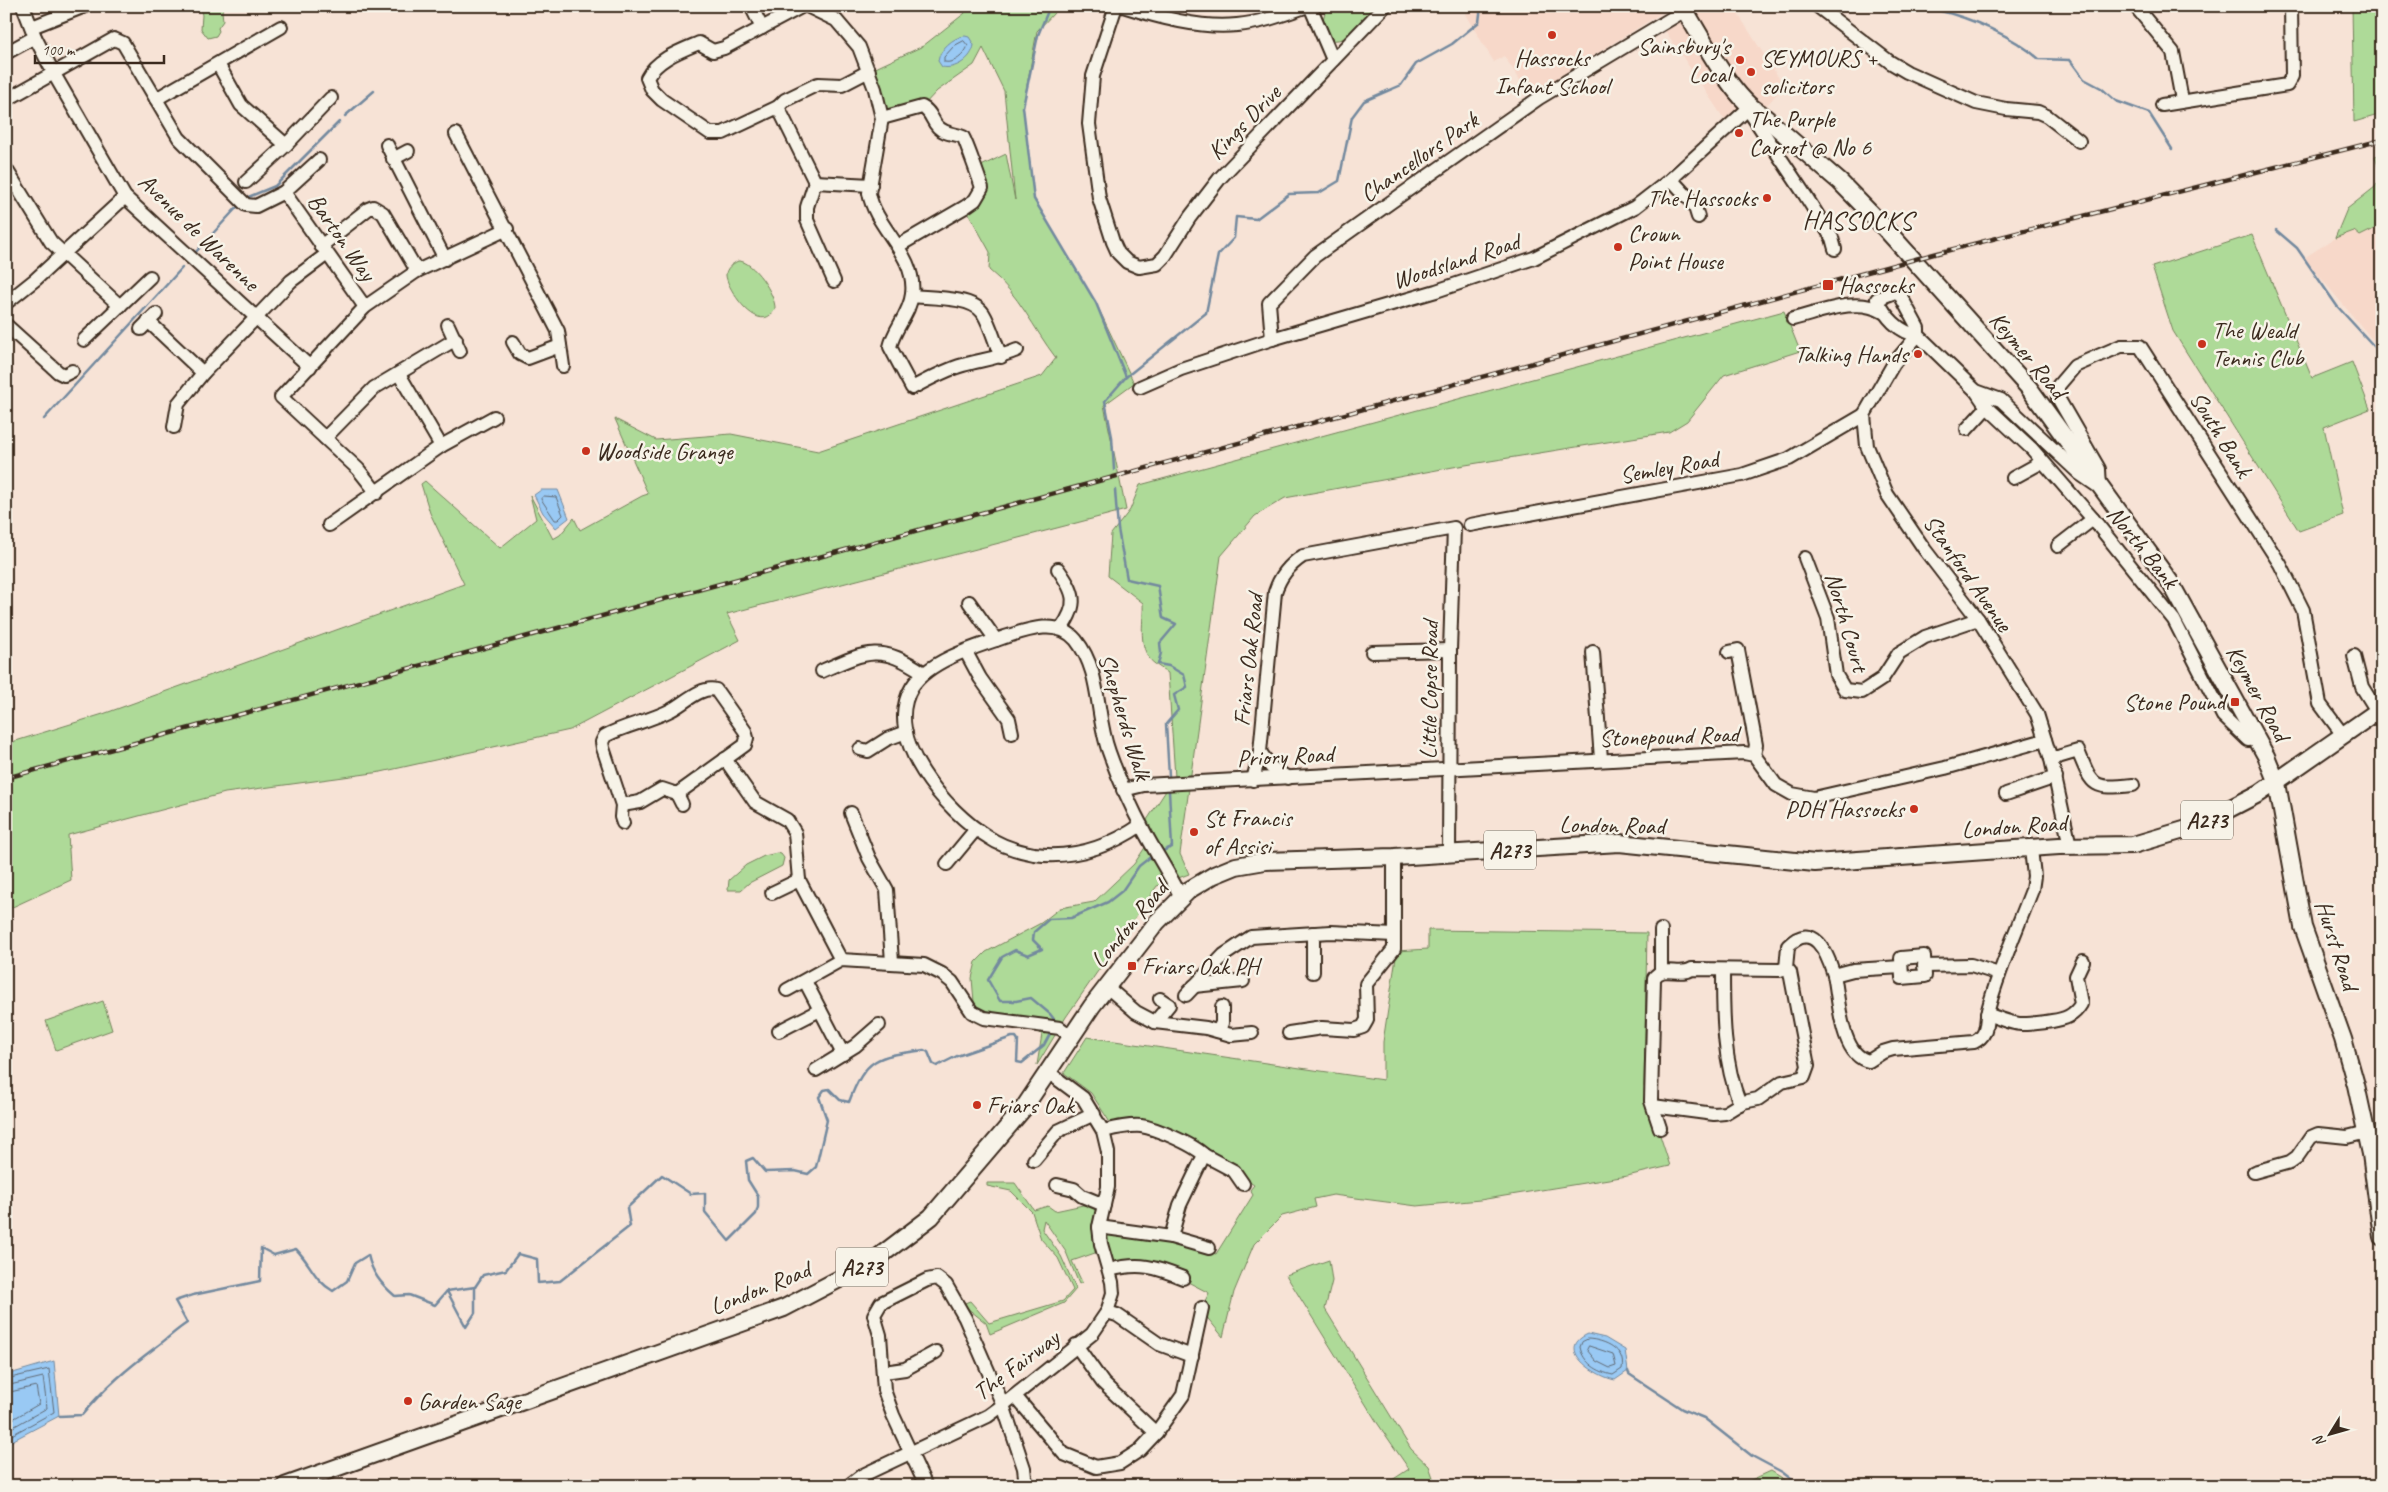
<svg xmlns="http://www.w3.org/2000/svg" width="2388" height="1492" font-family="Caveat,sans-serif">
<rect width="100%" height="100%" fill="#f7e3d6"/>
<filter id="ink" filterUnits="userSpaceOnUse"><feTurbulence type="fractalNoise" baseFrequency=".02" numOctaves="2"/><feDisplacementMap in="SourceGraphic" scale="10" xChannelSelector="R" yChannelSelector="G"/><feConvolveMatrix kernelMatrix="1 2 1 2 8 2 1 2 1" color-interpolation-filters="sRGB"/></filter>
<g filter="url(#ink)">
<g fill="#f7d8c9">
<polygon points="1479,6 1673,6 1530,95 1504,56 1494,62 1465,14"/>
<polygon points="1690,6 1733,6 1784,86 1768,104 1724,119 1664,29"/>
<polygon points="2382,225 2382,351 2304,258 2335,238 2354,231 2360,236"/>
</g>
<g fill="#aeda98" stroke="#74825b">
<polygon points="200,6 224,6 222,11 223,21 218,28 219,31 216,36 208,38 201,29 202,15"/>
<path d="M 962,6 L 1056,6 L 1055,12 L 1037,31 L 1023,107 L 1034,199 L 1096,303 L 1134,383 L 1104,405 L 1126,510 L 727,614 L 740,640 L 570,730 L 381,772 L 225,793 L 68,835 L 71,880 L 6,910 L 6,744 L 103,714 L 464,584 L 430,513 L 421,484 L 425,481 L 500,548 L 536,519 L 530,495 L 553,539 L 560,535 L 574,518 L 580,530 L 642,496 L 648,494 L 615,419 L 656,440 L 731,434 L 818,451 L 1042,376 L 1056,358 C 1033,328 1019,294 989,270 L 990,252 L 965,207 L 979,194 L 975,169 L 1006,154 L 1015,200 L 1004,91 L 983,48 L 974,65 L 937,91 L 922,107 L 882,118 L 869,71 L 923,46 L 965,13 Z"/>
<path d="M 1339,6 L 1379,6 C 1366,20 1351,43 1331,40 L 1322,24 L 1325,12 Z"/>
<polygon points="2352,6 2382,6 2382,114 2354,122"/>
<polygon points="2382,154 2382,225 2360,236 2354,231 2335,238 2347,209 2375,187 2381,177 2375,156"/>
<polygon points="2252,235 2312,378 2352,362 2370,409 2324,427 2343,515 2299,531 2173,331 2152,267"/>
<path d="M 738,261 C 753,260 776,295 775,309 C 759,338 726,287 726,275 C 726,268 732,264 738,261 Z"/>
<path d="M 1784,311 L 1800,351 L 1724,375 L 1687,421 L 1669,432 L 1453,467 L 1285,498 L 1255,516 L 1221,556 L 1180,854 L 1189,874 L 1157,886 L 1066,1017 L 1037,1065 L 1042,1034 L 1020,1026 L 981,1021 L 974,1002 L 972,978 L 976,962 L 986,952 L 1041,923 L 1060,908 L 1094,902 L 1134,864 L 1154,834 L 1147,820 L 1175,777 L 1168,673 C 1163,669 1153,664 1149,658 C 1138,642 1144,620 1143,603 L 1108,576 L 1111,534 L 1130,510 L 1140,485 Z"/>
<polygon points="777,853 781,854 784,858 782,866 749,883 741,890 728,890 729,880 746,865 764,856"/>
<polygon points="1428,930 1647,933 1644,1086 1670,1166 1627,1176 1480,1200 1417,1206 1333,1195 1314,1199 1316,1207 1282,1216 1254,1244 1234,1292 1223,1337 1205,1315 1209,1306 1205,1301 1209,1293 1186,1281 1113,1263 1107,1250 1105,1235 1174,1241 1216,1254 1253,1195 1250,1190 1254,1185 1245,1179 1237,1167 1147,1119 1111,1124 1091,1093 1064,1073 1087,1037 1383,1080 1383,1042 1397,951 1428,949"/>
<polygon points="103,1001 112,1030 56,1050 46,1021"/>
<polygon points="987,1183 1015,1183 1034,1210 1048,1206 1055,1211 1083,1205 1097,1208 1095,1253 1072,1261 1082,1282 1079,1284 1066,1252 1044,1220 1042,1229 1061,1256 1076,1289 1064,1303 990,1334 986,1323 962,1304 970,1301 989,1323 1063,1301 1073,1290 1058,1258 1041,1239 1032,1212 1011,1191 987,1186"/>
<polygon points="1329,1260 1332,1281 1325,1309 1411,1449 1429,1466 1436,1486 1386,1486 1386,1484 1409,1469 1378,1424 1286,1275"/>
<polygon points="1771,1471 1795,1486 1738,1486"/>
</g>
<g fill="#99c9f4" stroke="#73899e">
<path d="M 965,36 L 969,37 L 974,45 C 972,59 955,70 942,67 L 938,61 C 940,49 953,37 965,36 Z"/>
<polygon points="541,490 558,490 569,518 556,528 543,513 534,495"/>
<path d="M 1588,1334 L 1605,1338 L 1625,1350 L 1628,1371 L 1615,1380 C 1595,1376 1554,1349 1588,1334 Z"/>
<polygon points="54,1361 59,1416 6,1444 6,1375"/>
</g>
<g fill="none" stroke-linecap="round" stroke-linejoin="round">
<g stroke="#616a74" stroke-width="1">
<path d="M 964,41 L 968,46 C 964,55 955,64 944,62 L 944,57 L 954,46 Z"/>
<polygon points="544,496 556,497 563,515 558,520 555,520 541,499"/>
<path d="M 1588,1339 C 1605,1340 1626,1349 1622,1369 L 1613,1375 C 1598,1372 1583,1363 1580,1347 L 1582,1342 Z"/>
<polygon points="1589,1346 1613,1354 1616,1366 1610,1368 1596,1361 1587,1350"/>
<polyline points="6,1379 49,1369 54,1412 6,1438"/>
<polyline points="6,1386 43,1377 47,1408 6,1431"/>
<polyline points="6,1393 36,1386 39,1404 6,1423"/>
</g>
<g stroke="#73899e" stroke-width="2.5">
<polyline points="1050,6 1038,35 1023,107 1034,199 1096,303 1126,377"/>
<path d="M 1906,6 C 1915,10 1927,7 1937,10 C 1971,18 2013,36 2039,59 L 2070,60 L 2084,79 L 2101,88 L 2116,101 L 2149,113 L 2172,149"/>
<polyline points="345,116 374,91"/>
<polyline points="246,198 275,186 339,122"/>
<polyline points="2276,230 2297,248 2337,306 2382,355"/>
<polyline points="194,254 239,205"/>
<polyline points="44,419 182,268"/>
<polyline points="1114,470 1112,437 1105,401 1126,377 1206,313 1218,255 1234,238 1236,217 1256,219 1289,194 1319,193 1339,181 1352,117 1364,101 1401,85 1416,64 1452,44 1479,22 1481,6"/>
<polyline points="1115,490 1118,529 1127,579 1158,586 1163,618 1176,624 1160,643 1161,653 1158,664 1169,666 1184,675 1187,687 1174,695 1178,710 1166,724 1169,776"/>
<polyline points="1160,852 1172,847 1169,791"/>
<polyline points="1057,1023 1050,1014 1031,998 1016,1001 1000,1001 988,980 1002,957 1015,950 1028,955 1042,949 1033,940 1034,932 1049,919 1071,918 1108,902 1122,891 1139,866 1153,855"/>
<path d="M 447,1291 L 466,1327 L 475,1313 L 475,1287 L 483,1275 L 506,1270 L 518,1254 L 537,1259 L 538,1283 L 560,1281 L 630,1226 L 627,1208 L 662,1175 L 691,1194 L 705,1193 L 705,1212 L 729,1241 L 756,1214 L 758,1207 L 758,1196 L 748,1180 L 746,1161 L 753,1158 L 765,1172 L 795,1171 L 808,1174 L 816,1167 L 827,1120 L 819,1097 L 824,1090 L 829,1089 L 840,1100 L 849,1102 C 866,1056 879,1056 924,1050 L 928,1052 L 933,1064 L 937,1066 L 957,1056 L 1012,1037 L 1016,1037 L 1018,1040 L 1017,1062 L 1022,1063 L 1044,1045 L 1051,1032"/>
<polyline points="1628,1371 1629,1374 1682,1409 1704,1418 1752,1456 1782,1472 1800,1486"/>
<path d="M 59,1416 L 82,1415 C 104,1388 128,1368 156,1347 C 167,1339 176,1330 187,1323 L 175,1301 L 193,1295 L 260,1281 L 261,1248 L 274,1255 L 296,1249 C 311,1264 314,1280 333,1291 L 347,1281 L 355,1263 L 368,1255 C 372,1273 381,1284 395,1296 L 409,1295 L 435,1305 L 447,1291 L 475,1287"/>
</g>
<g stroke="#3b2a1e" stroke-width="16">
<g id="minor">
<polyline points="23,6 35,37 54,74 125,197 310,367"/>
<polyline points="751,6 762,28"/>
<path d="M 807,6 L 836,20 L 859,47 L 875,89 L 882,118 L 869,193 C 875,228 917,255 912,294 C 910,314 894,328 890,347 L 912,388 C 929,379 945,370 963,365 C 981,360 999,358 1017,350"/>
<polyline points="1116,6 1093,76 1089,124 1099,198 1113,242 1118,253 1127,262 1139,267 1157,264 1165,256 1190,217 1220,178 1385,6"/>
<path d="M 1123,6 C 1158,17 1201,29 1237,25 C 1261,23 1285,14 1308,6"/>
<polyline points="1310,6 1333,60"/>
<polyline points="1817,6 1890,62 1907,72 1976,103 2006,109 2038,112 2047,116 2079,141"/>
<polyline points="2135,6 2173,52 2182,100"/>
<polyline points="32,27 85,6"/>
<polyline points="6,53 35,37"/>
<polyline points="218,64 241,105 286,145 331,98"/>
<polyline points="869,71 842,85 818,84 785,100 778,107 815,182 871,185"/>
<polyline points="156,99 281,27"/>
<polyline points="6,100 114,39 123,43 179,138 246,205 256,206 284,192 365,307"/>
<polyline points="2162,105 2287,85 2292,76 2291,6"/>
<path d="M 778,107 L 723,133 L 710,133 L 662,100 L 652,90 L 647,78 C 657,59 680,51 699,43 L 713,51 L 724,48 L 803,6"/>
<polyline points="1750,107 1751,114 1805,195 1832,238 1835,249"/>
<path d="M 882,118 L 922,107 C 932,112 931,120 938,127 C 946,135 954,133 963,137 C 965,139 980,181 982,188 L 975,200 L 965,207 L 898,246"/>
<polyline points="456,134 558,331 563,366"/>
<polyline points="387,145 445,259"/>
<polyline points="393,159 408,151"/>
<polyline points="6,169 51,242 120,306"/>
<polyline points="1671,179 1694,204 1698,217"/>
<polyline points="246,182 286,145"/>
<polyline points="815,182 807,207 807,220 834,281"/>
<polyline points="284,192 319,160"/>
<polyline points="321,246 368,209 373,207 383,213 417,271"/>
<path d="M 912,296 C 930,298 972,296 983,313 C 991,326 995,343 1001,357"/>
<polyline points="6,303 36,279 125,197"/>
<path d="M 1793,319 C 1821,312 1857,296 1883,312"/>
<polyline points="148,321 203,373"/>
<polyline points="6,325 58,372 64,375 72,371"/>
<polyline points="448,325 460,351"/>
<polyline points="141,329 156,314"/>
<polyline points="1918,335 1894,363 1864,415 1867,446 1887,494 1925,550 1978,619 2037,714 2051,759 2070,846"/>
<path d="M 1918,335 L 1918,328 L 1898,291 L 1877,299 C 1885,316 1899,333 1918,335 L 1976,391 L 2001,400 L 2080,474 L 2096,485"/>
<polyline points="1272,339 1269,303 1315,256 1391,202 1539,98 1692,6"/>
<polyline points="84,340 150,277"/>
<polyline points="513,342 520,354 528,358 560,346"/>
<polyline points="399,374 441,446"/>
<polyline points="1140,387 1181,369 1272,339 1436,291 1534,258 1635,207 1671,179 1750,107"/>
<polyline points="1976,391 1987,407 2032,449 2093,519 2174,620 2223,716 2248,740 2257,739"/>
<polyline points="174,427 178,404 203,373 291,281 327,254"/>
<polyline points="1967,429 1987,407"/>
<polyline points="325,438 374,388 456,339"/>
<polyline points="2013,478 2042,462"/>
<polyline points="2100,488 2099,469 2058,398 2058,386 2075,366 2121,346 2140,346 2280,564 2303,610 2320,704 2343,735"/>
<polyline points="377,493 358,469 281,397 365,307 417,271 507,229"/>
<polyline points="329,525 441,446 494,417"/>
<polyline points="1470,525 1742,475 1789,459 1864,415"/>
<polyline points="2058,546 2093,519"/>
<polyline points="1805,558 1828,618 1836,675 1845,690 1862,692 1882,679 1899,653 1925,637 1978,619"/>
<path d="M 1058,569 C 1075,593 1079,604 1061,629"/>
<polyline points="969,602 996,640"/>
<polyline points="966,652 980,678 1009,719 1012,733"/>
<polyline points="1372,652 1450,650"/>
<polyline points="1593,652 1601,759"/>
<polyline points="1729,652 1738,650 1756,745 1754,755"/>
<polyline points="2354,656 2362,687 2377,711"/>
<path d="M 822,671 C 867,651 881,644 924,673"/>
<polyline points="860,749 868,751 887,739 906,732"/>
<polyline points="1260,752 1271,767 1288,778"/>
<polyline points="725,759 755,802 787,820 795,833 799,880 841,960"/>
<path d="M 2051,759 L 2078,751 C 2093,788 2093,789 2133,785"/>
<path d="M 1253,780 L 1260,752 L 1275,592 C 1280,576 1289,565 1303,556 L 1454,528 L 1450,650 L 1449,854"/>
<polyline points="1123,790 1144,785 1744,753 1754,755 1776,785 1792,794 1814,798 1945,768 2045,740"/>
<polyline points="2006,794 2056,777"/>
<polyline points="622,805 640,802 662,789 677,794 682,804"/>
<polyline points="851,813 869,858 887,890 892,962"/>
<path d="M 623,823 L 621,817 L 622,805 L 603,748 L 602,742 L 605,736 C 625,725 650,721 671,710 C 683,704 702,685 716,690 L 745,731 L 747,738 L 745,745 L 677,794"/>
<path d="M 1141,825 C 1109,847 1072,859 1034,854 C 1018,851 1001,846 988,837 C 947,812 881,738 912,687 C 929,660 978,646 1008,636 C 1029,629 1059,619 1076,640 C 1102,673 1095,714 1109,752 C 1119,780 1131,807 1145,833 C 1157,855 1170,875 1181,897"/>
<polyline points="947,864 976,829"/>
<polyline points="772,893 799,880"/>
<polyline points="1661,930 1661,971"/>
<polyline points="1313,933 1313,972"/>
<polygon points="1924,956 1925,976 1902,978 1901,958"/>
<polyline points="1924,966 1971,965 1999,974"/>
<path d="M 1723,970 C 1723,1015 1723,1062 1740,1104"/>
<path d="M 1834,975 C 1839,997 1840,1056 1869,1061 L 1883,1052 L 1893,1049 L 1974,1042 C 1989,1035 1985,1023 1988,1010 C 1999,969 2017,929 2032,890 L 2034,876 L 2031,849"/>
<polyline points="805,981 843,1054"/>
<polyline points="1194,986 1243,981"/>
<polyline points="1107,987 1136,1012 1155,1022 1169,1005 1160,999"/>
<polyline points="787,990 841,960 924,965 942,974 952,982 972,1012 984,1018 1060,1028 1071,1036"/>
<polyline points="1186,995 1224,955 1251,937 1331,932 1394,935 1394,857"/>
<path d="M 1987,1014 C 2018,1026 2020,1026 2052,1021 C 2065,1019 2074,1016 2081,1004 L 2076,976 L 2083,961"/>
<polyline points="1155,1022 1206,1028 1231,1035 1252,1033"/>
<polyline points="779,1031 820,1010"/>
<polyline points="1218,1031 1222,1023 1222,1007"/>
<polyline points="1289,1033 1322,1028 1354,1030 1363,1027 1367,1020 1366,984 1394,949 1394,935"/>
<polyline points="816,1070 855,1046 879,1025"/>
<polyline points="1653,1106 1714,1114 1725,1113 1743,1102 1758,1099 1782,1082 1804,1077 1808,1066 1790,972 1786,968"/>
<path d="M 1660,1128 L 1651,1101 L 1654,978 C 1663,964 1680,977 1692,969 L 1780,970 L 1786,968 L 1788,946 C 1814,920 1827,953 1834,975 L 1853,970 L 1901,967"/>
<polyline points="1204,1155 1234,1171 1243,1184"/>
<polyline points="1034,1160 1058,1131 1094,1114"/>
<polyline points="2254,1172 2290,1162 2297,1157 2311,1137 2318,1134 2347,1137 2367,1132"/>
<polyline points="1057,1185 1074,1189 1082,1196 1104,1205"/>
<path d="M 1099,1227 L 1171,1237 L 1180,1205 L 1204,1155 C 1194,1145 1156,1128 1141,1126 C 1128,1125 1116,1128 1103,1131"/>
<polyline points="1171,1237 1209,1248"/>
<path d="M 1110,1270 C 1139,1262 1156,1267 1183,1278"/>
<polyline points="1107,1312 1117,1315 1159,1344 1192,1356"/>
<polyline points="1076,1345 1103,1383 1156,1433"/>
<polyline points="884,1372 905,1369 936,1352"/>
<polyline points="1015,1396 1064,1454 1096,1467 1120,1463 1140,1450 1156,1433 1183,1395 1202,1308"/>
<polyline points="848,1486 861,1476 988,1416 1003,1405 1092,1334 1107,1312 1113,1293 1112,1282 1101,1244 1099,1227 1108,1187 1108,1152 1103,1131 1083,1098 1048,1072"/>
<polyline points="926,1486 893,1415 884,1390 880,1335 874,1315 881,1303 927,1280 937,1278 946,1285 965,1318 1003,1405 1024,1468 1026,1486"/>
</g>
</g>
<g stroke="#3b2a1e" stroke-width="20">
<g id="major">
<path d="M 1682,6 C 1701,35 1731,97 1760,113 L 1840,182 L 1882,225 L 2029,388 L 2170,582 L 2266,756 L 2277,783 L 2303,927 L 2343,1039 L 2356,1085 L 2371,1154 L 2382,1237"/>
<polyline points="285,1486 784,1308 872,1262 931,1217 1023,1109 1092,1006 1157,922 1189,890 1214,875 1236,866 1265,861 1394,857 1619,843 1815,863 2059,846 2133,845 2194,827 2260,793 2382,708"/>
</g>
</g>
<use href="#minor" stroke="#f7f3e8" stroke-width="12"/>
<use href="#major" stroke="#f7f3e8" stroke-width="16"/>
<g stroke="#3b2a1e" stroke-width="4.5">
<polyline id="rail" points="6,778 1934,254 2382,140"/>
</g>
<use href="#rail" stroke="#f7f3e8" stroke-width="2.5" stroke-dasharray="8" stroke-linecap="butt"/>
</g>
</g>
<g fill="#c8321e" stroke="#f7f3e8" stroke-width="2">
<circle cx="1552" cy="35" r="5"/>
<circle cx="1740" cy="60" r="5"/>
<circle cx="1751" cy="72" r="5"/>
<circle cx="1739" cy="133" r="5"/>
<circle cx="1767" cy="198" r="5"/>
<circle cx="1618" cy="247" r="5"/>
<rect x="1822" y="279" width="12" height="12" rx="2.5"/>
<circle cx="2202" cy="344" r="5"/>
<circle cx="1918" cy="354" r="5"/>
<circle cx="586" cy="451" r="5"/>
<rect x="2230" y="697" width="10" height="10" rx="2.5"/>
<circle cx="1914" cy="809" r="5"/>
<circle cx="1194" cy="832" r="5"/>
<rect x="1127" y="961" width="10" height="10" rx="2.5"/>
<circle cx="977" cy="1105" r="5"/>
<circle cx="408" cy="1401" r="5"/>
</g>
<g text-anchor="middle" stroke-width="5" stroke-linejoin="round" paint-order="stroke">
<g fill="#f7f3e8" stroke="#73665b" stroke-width="1">
<rect x="2181" y="800.5" width="52" height="39" rx="4"/>
<rect x="1484" y="830.5" width="52" height="39" rx="4"/>
<rect x="836" y="1247.5" width="52" height="39" rx="4"/>
</g>
<g font-size="22" font-weight="bold" fill="#3b2a1e">
<text x="2207" y="828">A273</text>
<text x="1510" y="858">A273</text>
<text x="862" y="1275">A273</text>
</g>
<g font-size="24" fill="#3b2a1e" stroke="#f7f3e8" text-anchor="start">
<text x="1730" y="54" text-anchor="end">Sainsbury's<tspan x="1730" dy="28">Local</tspan></text>
<text x="1552" y="66" text-anchor="middle">Hassocks<tspan x="1552" dy="28">Infant School</tspan></text>
<text x="1761" y="66">SEYMOURS +<tspan x="1761" dy="28">solicitors</tspan></text>
<text x="1749" y="127">The Purple<tspan x="1749" dy="28">Carrot @ No 6</tspan></text>
<text x="1757" y="206" text-anchor="end">The Hassocks</text>
<text x="1628" y="241">Crown<tspan x="1628" dy="28">Point House</tspan></text>
<text x="1839" y="293">Hassocks</text>
<text x="2212" y="338">The Weald<tspan x="2212" dy="28">Tennis Club</tspan></text>
<text x="1908" y="362" text-anchor="end">Talking Hands</text>
<text x="596" y="459">Woodside Grange</text>
<text x="2225" y="710" text-anchor="end">Stone Pound</text>
<text x="1904" y="817" text-anchor="end">PDH Hassocks</text>
<text x="1204" y="826">St Francis<tspan x="1204" dy="28">of Assisi</tspan></text>
<text x="1142" y="974">Friars Oak PH</text>
<text x="987" y="1113">Friars Oak</text>
<text x="418" y="1409">Garden Sage</text>
</g>
<g font-size="24" fill="#3b2a1e" stroke="#f7f3e8">
<text transform="translate(1244 122) rotate(-46)" y="8">Kings Drive</text>
<text transform="translate(1419 157) rotate(-35)" y="8">Chancellors Park</text>
<text transform="translate(199 232) rotate(44)" y="8">Avenue de Warenne</text>
<text transform="translate(342 237) rotate(55)" y="8">Barton Way</text>
<text transform="translate(1456 261) rotate(-18)" y="8">Woodsland Road</text>
<text transform="translate(2028 355) rotate(50)" y="8">Keymer Road</text>
<text transform="translate(2221 434) rotate(58)" y="8">South Bank</text>
<text transform="translate(1669 467) rotate(-10)" y="8">Semley Road</text>
<text transform="translate(2143 547) rotate(51)" y="8">North Bank</text>
<text transform="translate(1968 573) rotate(55)" y="8">Stanford Avenue</text>
<text transform="translate(1847 622) rotate(74)" y="8">North Court</text>
<text transform="translate(1248 660) rotate(-84)" y="8">Friars Oak Road</text>
<text transform="translate(1429 690) rotate(-89)" y="8">Little Copse Road</text>
<text transform="translate(2258 693) rotate(61)" y="8">Keymer Road</text>
<text transform="translate(1125 717) rotate(73)" y="8">Shepherds Walk</text>
<text transform="translate(1669 736) rotate(-2)" y="8">Stonepound Road</text>
<text transform="translate(1285 756) rotate(-3)" y="8">Priory Road</text>
<text transform="translate(1612 825) rotate(1)" y="8">London Road</text>
<text transform="translate(2014 826) rotate(-4)" y="8">London Road</text>
<text transform="translate(1129 924) rotate(-50)" y="8">London Road</text>
<text transform="translate(2337 945) rotate(72)" y="8">Hurst Road</text>
<text transform="translate(760 1288) rotate(-22)" y="8">London Road</text>
<text transform="translate(1016 1365) rotate(-37)" y="8">The Fairway</text>
</g>
<g font-size="26" letter-spacing="1" fill="#3b2a1e" stroke="#f7f3e8">
<text x="1858" y="229">HASSOCKS</text>
</g>
</g>
<rect width="2388" height="1492" fill="none" stroke="#f7f3e8" stroke-width="25"/>
<rect x="12" y="12" width="2363" height="1467" fill="none" stroke="#3b2a1e" stroke-width="2" filter="url(#ink)"/>
<g transform="translate(2330 1434) rotate(233)" stroke="#f7f3e8" stroke-width="4" paint-order="stroke">
<path d="M0-4L9 19L0 12L-9 19Z" fill="#3b2a1e"/>
<text y="-8" font-size="14" font-weight="bold" text-anchor="middle" fill="#3b2a1e">N</text>
</g>
<path d="M35 55v8h129v-8" fill="none" stroke="#3b2a1e" stroke-width="2.5"/>
<text x="42" y="55" font-size="15" fill="#3b2a1e" stroke="#f7f3e8" stroke-width="4" paint-order="stroke">100 m</text>
</svg>
